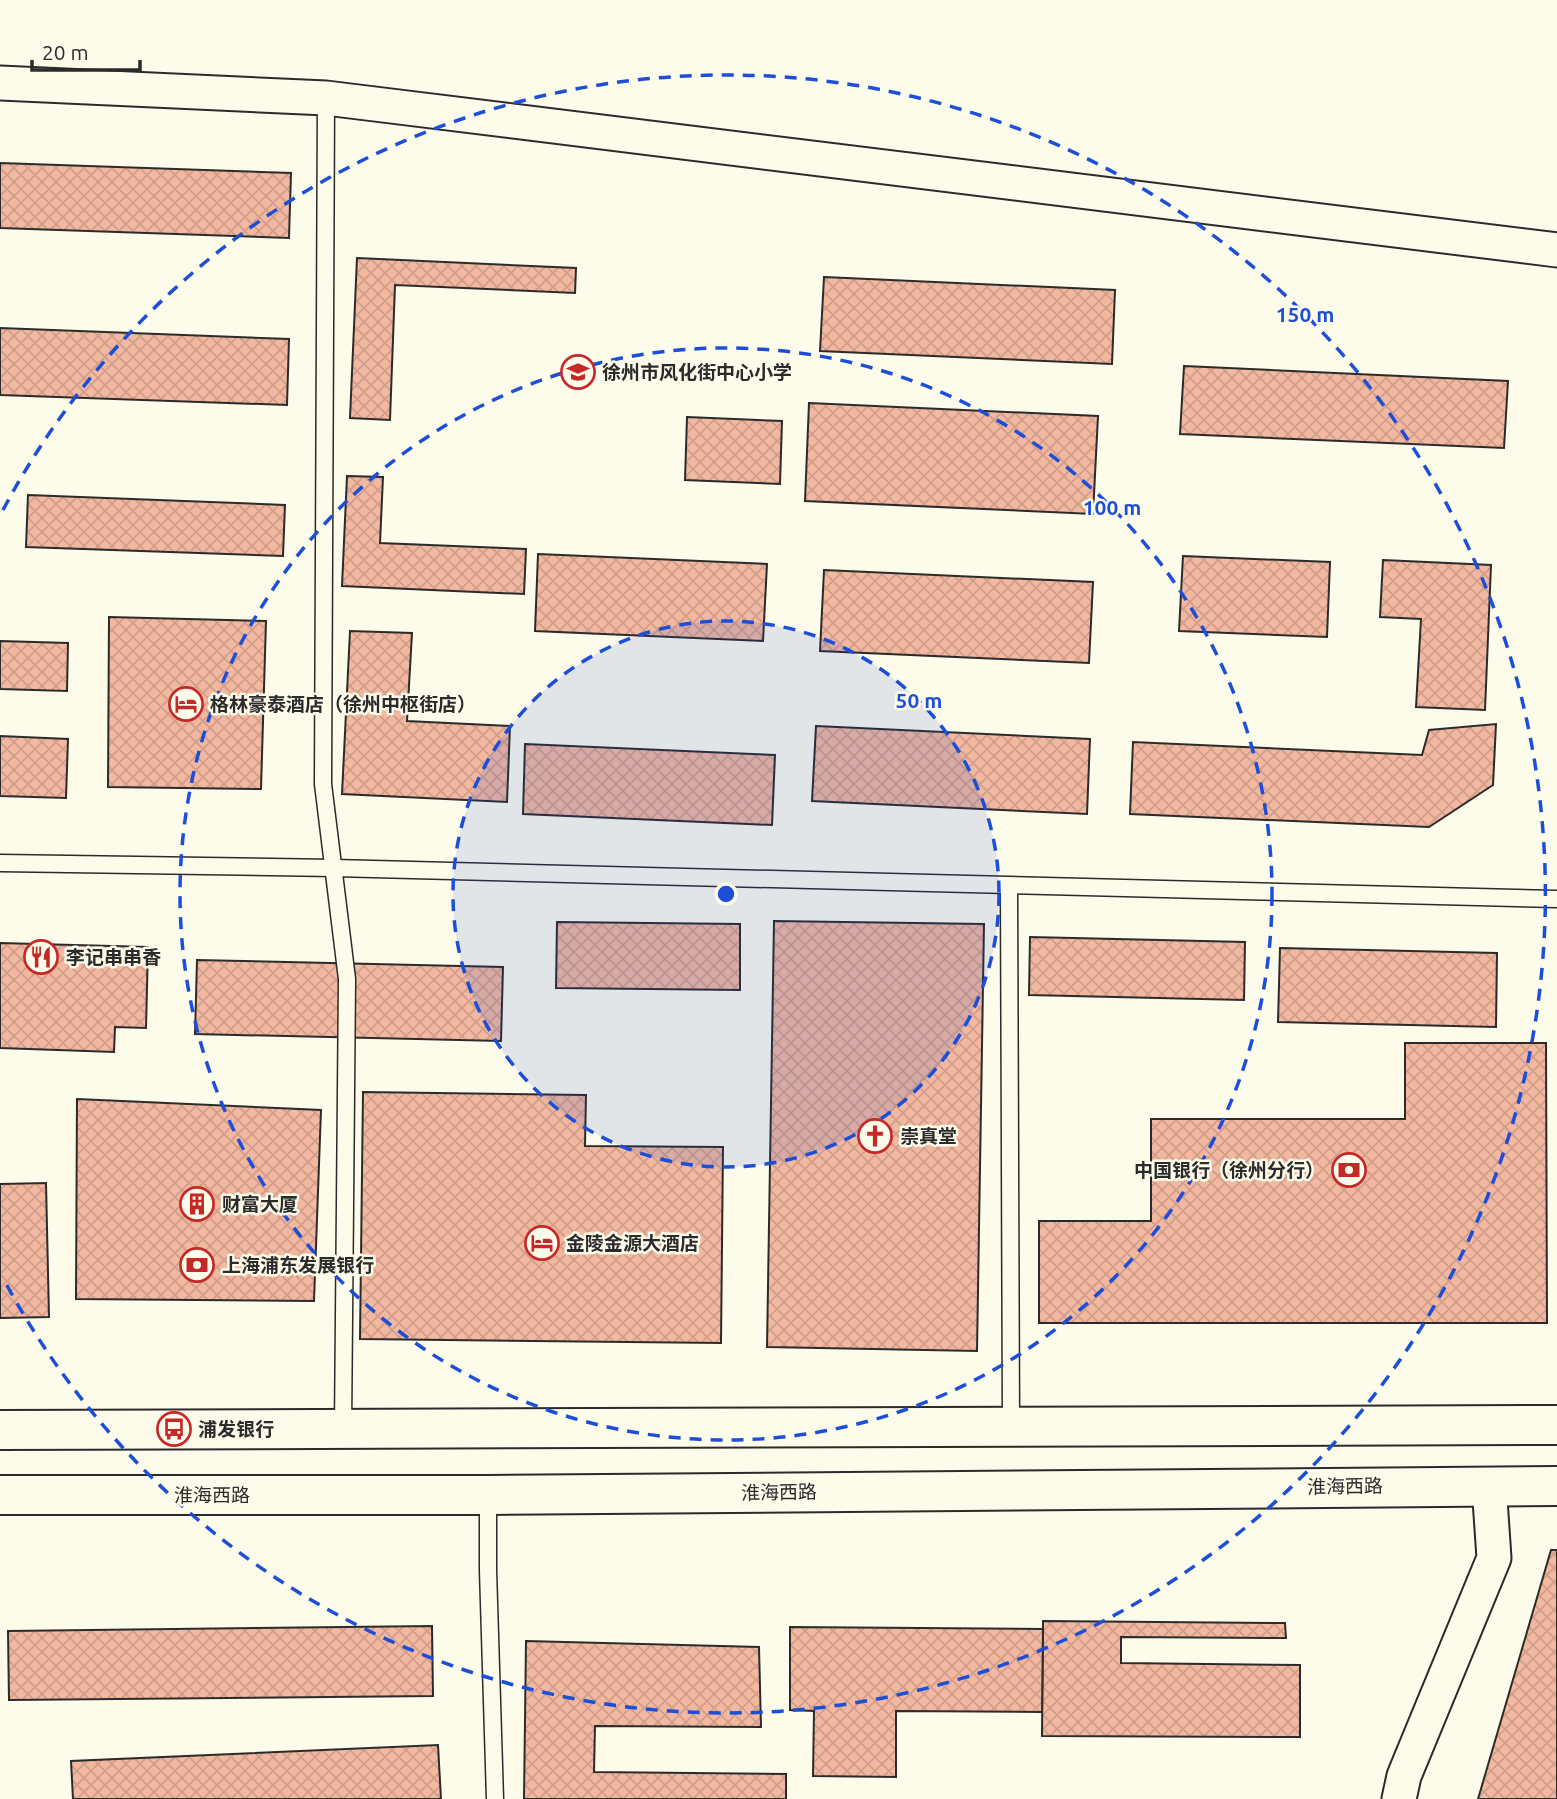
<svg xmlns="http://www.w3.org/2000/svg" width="1557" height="1799" font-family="Ubuntu,'Noto Sans SC',sans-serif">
<defs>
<pattern id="building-cross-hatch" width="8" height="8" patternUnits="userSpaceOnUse" patternTransform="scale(1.75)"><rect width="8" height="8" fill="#f2b8a0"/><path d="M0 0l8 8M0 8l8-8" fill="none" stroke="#d09e8a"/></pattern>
</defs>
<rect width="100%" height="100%" fill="#fdfbea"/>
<g fill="url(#building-cross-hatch)" stroke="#2b2b2b" stroke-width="2">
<polygon points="0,163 291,173 289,238 0,228"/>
<polygon points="357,258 576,268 575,293 395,285 390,420 350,418"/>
<polygon points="824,277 1115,290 1112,364 820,351"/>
<polygon points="0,328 289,339 287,405 0,395"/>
<polygon points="1184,366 1508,381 1504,448 1180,434"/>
<polygon points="809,403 1098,416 1093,514 805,501"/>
<polygon points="687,417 782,421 780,484 685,480"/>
<polygon points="347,476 383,477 380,543 526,549 524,594 342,586"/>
<polygon points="28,495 285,505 283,556 26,547"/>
<polygon points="538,554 767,564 763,641 535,631"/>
<polygon points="1183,556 1330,562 1327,637 1179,631"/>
<polygon points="1383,560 1491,565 1485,710 1416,707 1421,619 1380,617"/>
<polygon points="824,570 1093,582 1089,663 820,651"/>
<polygon points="109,617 266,621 261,789 108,787"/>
<polygon points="350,631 412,633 407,721 510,726 507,802 342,794"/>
<polygon points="0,641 68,643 67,691 0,689"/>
<polygon points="1496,724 1493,785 1429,827 1130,814 1133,742 1422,755 1429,730"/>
<polygon points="816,726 1090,739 1087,814 812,801"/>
<polygon points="0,736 68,739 66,798 0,796"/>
<polygon points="525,744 775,755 772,825 523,814"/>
<polygon points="774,921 984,924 977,1351 767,1347"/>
<polygon points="557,922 740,924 740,990 556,988"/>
<polygon points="1030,937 1245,942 1244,1000 1029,995"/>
<polygon points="0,943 148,947 146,1028 115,1027 114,1052 0,1048"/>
<polygon points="1280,948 1497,953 1496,1027 1278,1022"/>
<polygon points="197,960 503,967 501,1041 195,1034"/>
<polygon points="1405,1043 1546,1043 1547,1323 1039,1323 1039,1221 1151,1221 1151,1119 1405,1119"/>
<polygon points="363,1092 586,1095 585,1146 723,1147 721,1343 360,1339"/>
<polygon points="77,1099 321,1110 314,1301 76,1299"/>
<polygon points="46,1183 49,1317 0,1318 0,1184"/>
<polygon points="1551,1550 1557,1550 1557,1799 1478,1799"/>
<polygon points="1043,1621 1285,1623 1286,1638 1121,1637 1121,1663 1300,1665 1300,1737 1042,1736"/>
<polygon points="432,1626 433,1696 9,1700 8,1631"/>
<polygon points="790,1627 1043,1629 1042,1712 896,1711 896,1777 813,1776 814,1711 790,1710"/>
<polygon points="526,1641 759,1647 761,1727 595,1726 594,1772 786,1774 786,1799 524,1799"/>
<polygon points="438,1745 441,1799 73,1799 71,1761"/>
</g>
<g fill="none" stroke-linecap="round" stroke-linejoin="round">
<g stroke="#2b2b2b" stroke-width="19">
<g id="lane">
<polyline points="326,98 323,784 347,979 343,1429"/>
<polyline points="0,863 334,868 1557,899"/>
<polyline points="1009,886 1011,1427"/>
<polyline points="488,1495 488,1570 495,1799"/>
</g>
</g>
<g stroke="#2b2b2b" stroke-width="37">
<g id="street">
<polyline points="0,83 326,98 1557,250"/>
<polyline points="1399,1799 1404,1776 1494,1558 1489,1485"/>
</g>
</g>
<g stroke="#2b2b2b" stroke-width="42">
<g id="primary">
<polyline points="0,1430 1557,1425"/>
<polyline points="0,1495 488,1495 1557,1486"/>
</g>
</g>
<use href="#lane" stroke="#fdfbea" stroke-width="16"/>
<use href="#street" stroke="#fdfbea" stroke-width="33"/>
<use href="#primary" stroke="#fdfbea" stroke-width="38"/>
</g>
<circle cx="726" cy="894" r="273" fill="#1d4ed8" fill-opacity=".12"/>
<g fill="none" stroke="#1d4ed8" stroke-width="3.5" stroke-dasharray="12 9">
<circle cx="726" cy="894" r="273"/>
<circle cx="726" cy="894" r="546"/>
<path d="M3 510A819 819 0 1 1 3 1278"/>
</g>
<defs>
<g id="school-ring" transform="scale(1.75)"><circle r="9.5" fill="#fdfbea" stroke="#c62828" stroke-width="1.5"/><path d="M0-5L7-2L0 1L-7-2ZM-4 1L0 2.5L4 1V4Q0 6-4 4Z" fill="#c62828"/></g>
<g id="hotel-ring" transform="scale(1.75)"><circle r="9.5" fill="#fdfbea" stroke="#c62828" stroke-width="1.5"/><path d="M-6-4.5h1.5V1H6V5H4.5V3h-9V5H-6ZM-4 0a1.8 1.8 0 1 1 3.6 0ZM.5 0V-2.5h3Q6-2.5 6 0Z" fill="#c62828"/></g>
<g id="restaurant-ring" transform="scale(1.75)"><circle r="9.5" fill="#fdfbea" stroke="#c62828" stroke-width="1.5"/><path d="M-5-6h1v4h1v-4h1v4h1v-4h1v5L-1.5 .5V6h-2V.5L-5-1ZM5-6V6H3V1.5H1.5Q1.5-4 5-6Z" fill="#c62828"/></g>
<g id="church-ring" transform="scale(1.75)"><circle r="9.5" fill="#fdfbea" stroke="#c62828" stroke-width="1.5"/><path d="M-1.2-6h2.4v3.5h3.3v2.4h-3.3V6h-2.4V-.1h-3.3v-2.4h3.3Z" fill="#c62828"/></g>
<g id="bank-ring" transform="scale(1.75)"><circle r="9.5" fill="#fdfbea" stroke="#c62828" stroke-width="1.5"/><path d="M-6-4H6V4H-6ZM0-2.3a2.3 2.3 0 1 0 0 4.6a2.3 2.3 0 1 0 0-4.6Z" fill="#c62828"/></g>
<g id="building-ring" transform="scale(1.75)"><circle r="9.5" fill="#fdfbea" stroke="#c62828" stroke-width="1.5"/><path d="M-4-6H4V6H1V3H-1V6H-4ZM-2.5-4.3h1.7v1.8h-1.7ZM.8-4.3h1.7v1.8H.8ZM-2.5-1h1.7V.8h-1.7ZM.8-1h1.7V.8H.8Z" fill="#c62828"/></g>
<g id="bus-ring" transform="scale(1.75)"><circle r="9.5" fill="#fdfbea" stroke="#c62828" stroke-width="1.5"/><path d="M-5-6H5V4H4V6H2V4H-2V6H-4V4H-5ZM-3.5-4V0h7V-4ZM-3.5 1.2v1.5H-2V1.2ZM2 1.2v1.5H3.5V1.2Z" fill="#c62828"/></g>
</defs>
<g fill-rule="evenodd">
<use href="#school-ring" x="578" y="372"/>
<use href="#hotel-ring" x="186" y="704"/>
<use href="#restaurant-ring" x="41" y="957"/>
<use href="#church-ring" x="875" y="1136"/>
<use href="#bank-ring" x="1349" y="1170"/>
<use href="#building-ring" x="197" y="1204"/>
<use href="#hotel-ring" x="542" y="1243"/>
<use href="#bank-ring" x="197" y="1265"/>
<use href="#bus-ring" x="174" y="1429"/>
</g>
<g text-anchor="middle" stroke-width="5" stroke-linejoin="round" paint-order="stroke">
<g font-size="19" font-weight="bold" fill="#2b2b2b" stroke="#fdfbea" text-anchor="start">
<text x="602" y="379">徐州市风化街中心小学</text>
<text x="210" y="711">格林豪泰酒店（徐州中枢街店）</text>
<text x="66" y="964">李记串串香</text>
<text x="900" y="1143">崇真堂</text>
<text x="1324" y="1177" text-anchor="end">中国银行（徐州分行）</text>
<text x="222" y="1211">财富大厦</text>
<text x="566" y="1250">金陵金源大酒店</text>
<text x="222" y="1272">上海浦东发展银行</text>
<text x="198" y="1436">浦发银行</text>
</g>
<g font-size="19" fill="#2b2b2b" stroke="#fdfbea">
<text transform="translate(1345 1486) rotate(-1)" y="7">淮海西路</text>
<text transform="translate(779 1492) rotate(-1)" y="7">淮海西路</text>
<text x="212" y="1502">淮海西路</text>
</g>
</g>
<circle cx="726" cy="894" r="10" fill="#1d4ed8" stroke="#fdfbea" stroke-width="3.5"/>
<g font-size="21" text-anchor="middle" font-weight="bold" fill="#1d4ed8" stroke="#fdfbea" stroke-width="5" stroke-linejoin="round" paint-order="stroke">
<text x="1305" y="322">150 m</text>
<text x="1112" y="515">100 m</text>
<text x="919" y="708">50 m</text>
</g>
<path d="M32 60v10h108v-10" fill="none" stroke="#2b2b2b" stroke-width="3.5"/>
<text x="42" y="60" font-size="21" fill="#2b2b2b" stroke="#fdfbea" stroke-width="5" paint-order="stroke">20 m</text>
</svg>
